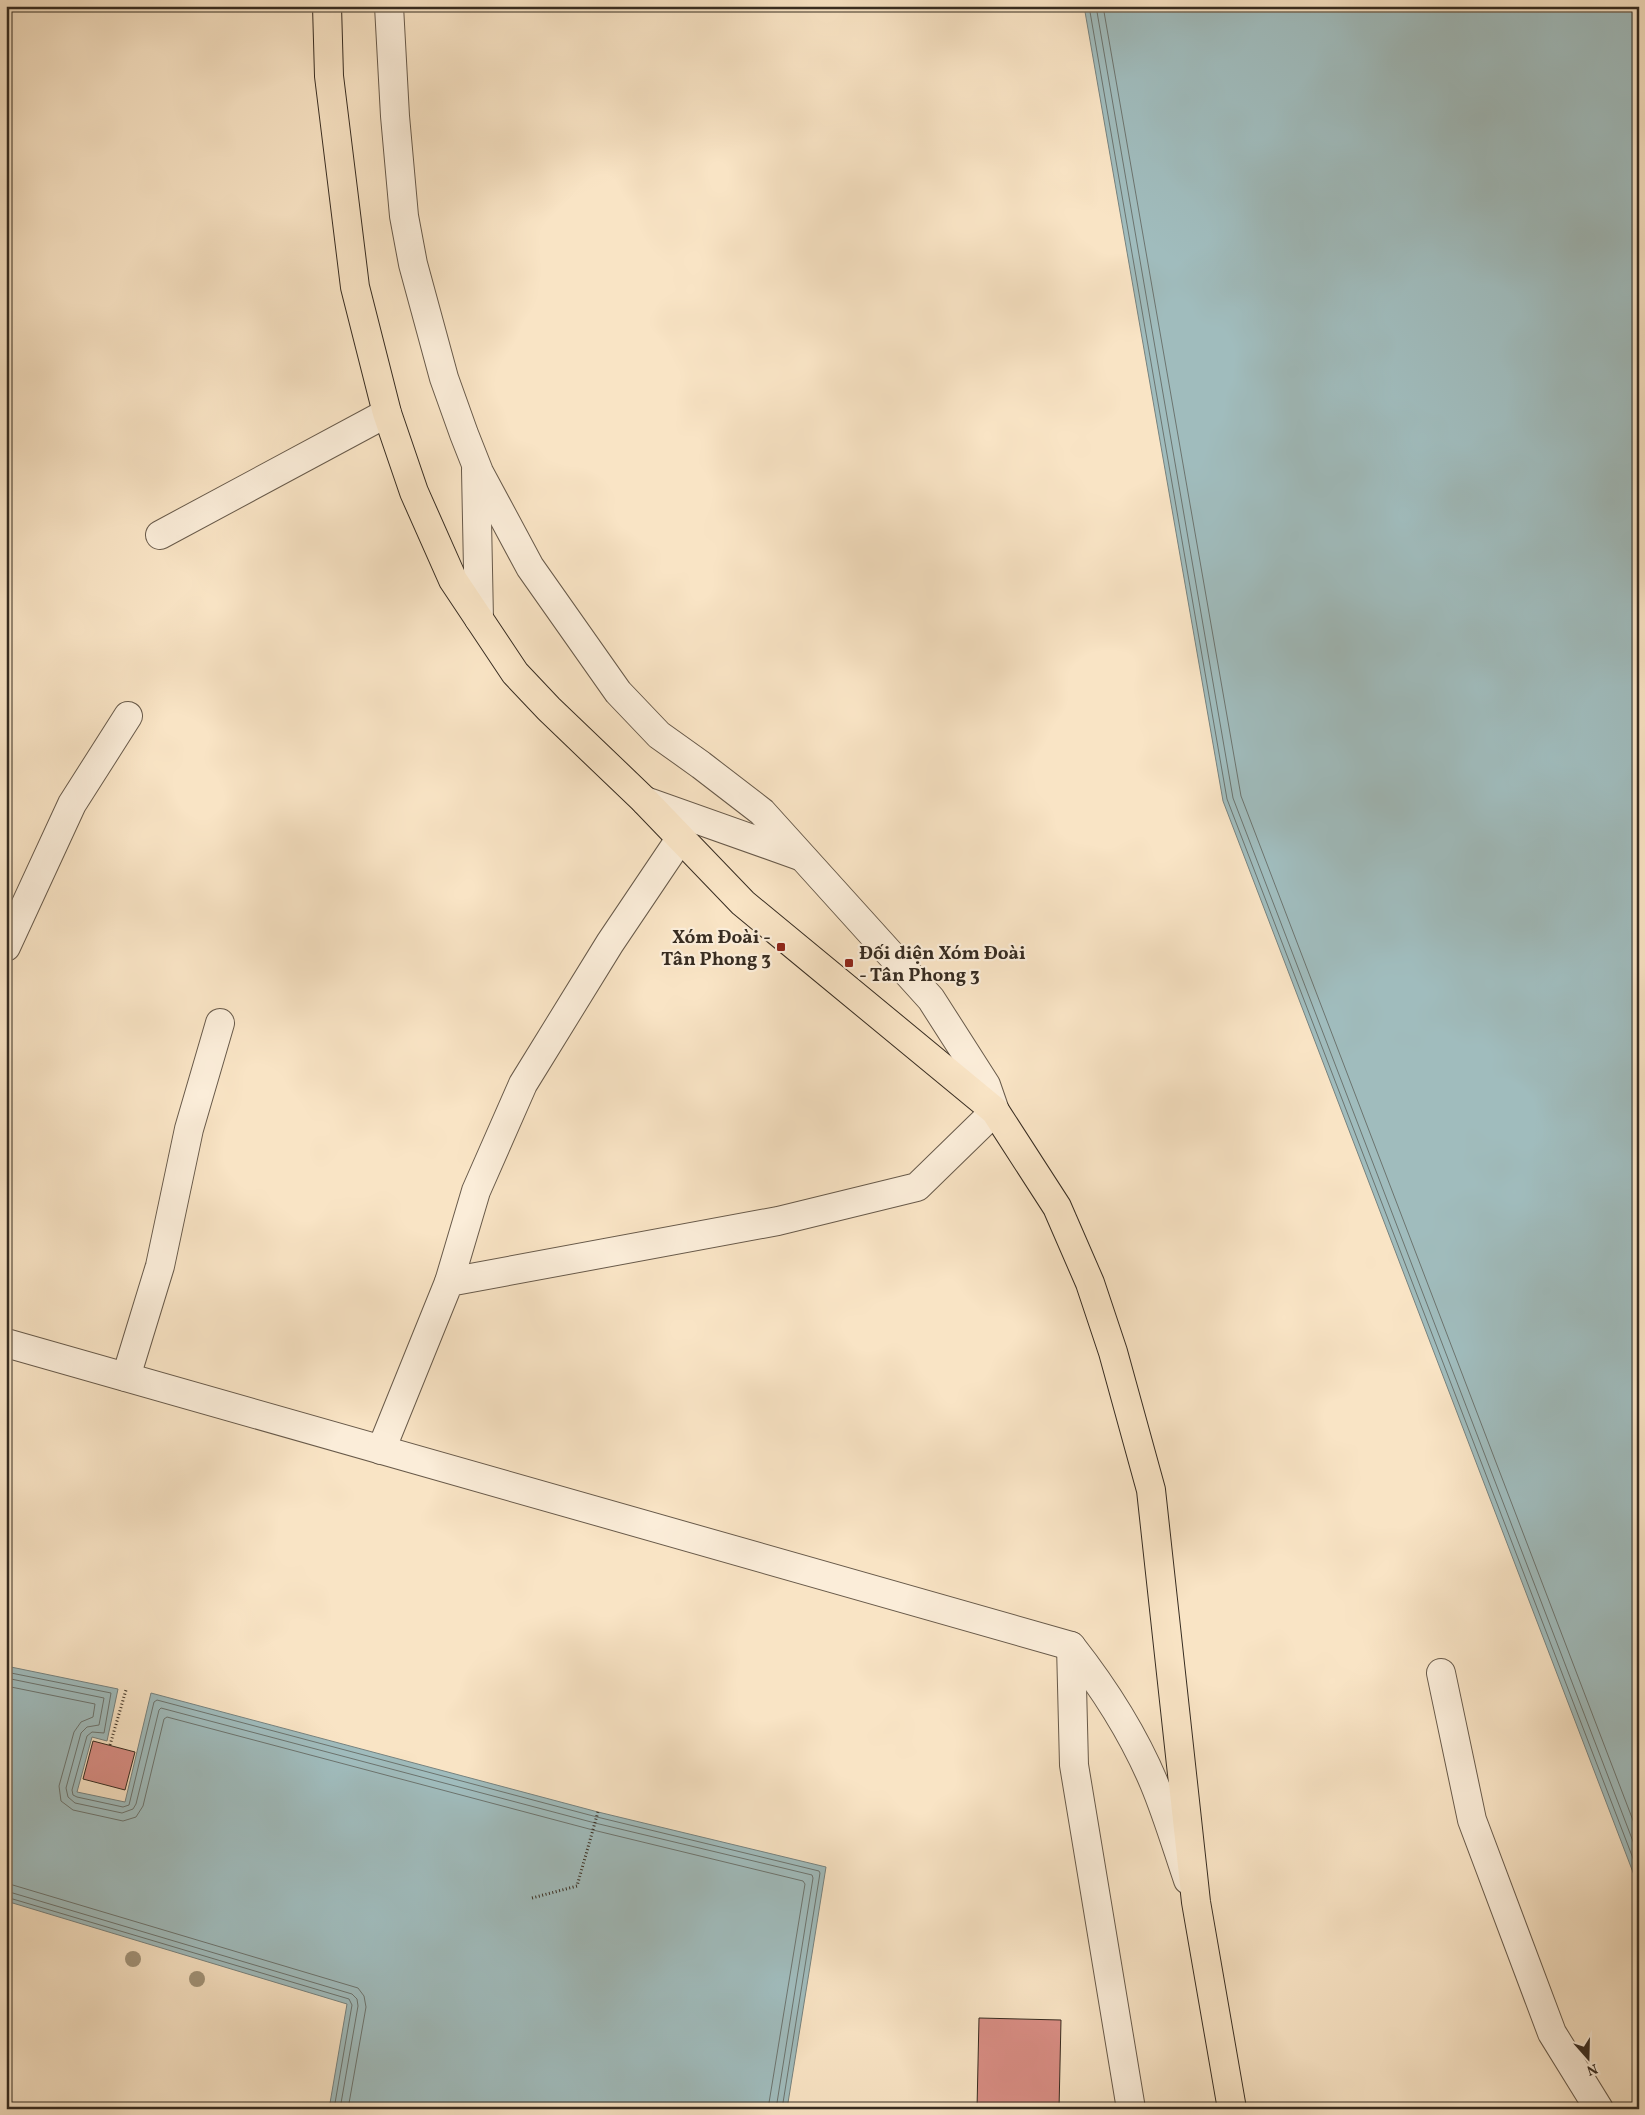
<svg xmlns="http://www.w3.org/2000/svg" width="1645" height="2115" font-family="Vollkorn,serif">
<rect width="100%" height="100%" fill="#f9e4c5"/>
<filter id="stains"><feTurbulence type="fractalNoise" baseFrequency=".004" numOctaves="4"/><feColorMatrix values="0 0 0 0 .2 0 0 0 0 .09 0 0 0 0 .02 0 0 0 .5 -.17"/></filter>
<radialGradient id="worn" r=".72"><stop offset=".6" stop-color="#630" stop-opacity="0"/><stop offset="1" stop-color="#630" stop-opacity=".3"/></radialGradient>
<g fill="#a0bcbd" stroke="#76827f">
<polygon points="1084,6 1639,6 1639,1888 1223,801"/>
<polygon points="6,1666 118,1689 107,1741 92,1737 77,1792 125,1802 151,1693 598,1812 826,1867 787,2109 329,2109 347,2004 6,1901"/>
</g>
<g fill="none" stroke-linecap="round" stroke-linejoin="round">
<g stroke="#6c746f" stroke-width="1">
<polyline points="1089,6 1227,799 1639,1874"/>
<polyline points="1096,6 1233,798 1639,1857"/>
<polyline points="1103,6 1241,796 1639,1836"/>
<polyline points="6,1672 111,1693 104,1733 92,1732 87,1736 72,1790 73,1795 77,1797 123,1807 129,1805 154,1702 157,1700 597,1817 819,1871 820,1873 782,2109"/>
<polyline points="6,1678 104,1698 99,1725 87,1727 81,1733 66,1788 68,1797 75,1803 122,1813 133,1809 136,1804 159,1710 161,1708 595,1823 812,1875 813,1878 776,2109"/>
<polyline points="6,1686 95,1704 93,1717 81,1722 74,1732 59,1786 61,1801 73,1810 123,1821 136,1817 143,1806 164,1719 167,1717 593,1830 803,1881 805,1884 768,2109"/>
<polyline points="6,1883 358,1988 364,1996 366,2007 348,2109"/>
<polyline points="6,1891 352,1994 357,1999 358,2006 340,2109"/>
<polyline points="6,1897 349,1999 352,2005 334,2109"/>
</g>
</g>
<g fill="#d98e85" stroke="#372c21">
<polygon points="93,1741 135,1752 125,1790 83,1779"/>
<polygon points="979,2018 1061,2020 1059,2109 977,2109"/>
</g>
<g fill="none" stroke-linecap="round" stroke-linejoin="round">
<g stroke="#685a4a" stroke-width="30">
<g id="minor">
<polyline points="476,470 479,619"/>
<polyline points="160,535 387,413"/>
<polyline points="645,801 800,856"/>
<polyline points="6,947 72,804 128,716"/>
<polyline points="449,1282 476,1191 523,1084 610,943 680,839"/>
<path d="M 6,1343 L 1071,1646 C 1104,1688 1133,1733 1154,1783 C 1167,1814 1177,1848 1188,1880"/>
<polyline points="126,1377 160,1266 189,1129 220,1023"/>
<polyline points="381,1450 449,1282 778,1221 917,1187 995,1111 986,1085 931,999 762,812 701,765 659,735 618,692 530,567 479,472 464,434 444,378 413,264 404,216 395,116 389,6"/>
<polyline points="1071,1646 1074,1765 1131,2109"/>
<polyline points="1441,1673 1472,1820 1552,2033 1599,2109"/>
</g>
</g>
<g stroke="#372c21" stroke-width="30">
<polyline id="major" points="327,6 329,76 355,287 387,413 414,492 453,580 515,673 549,709 645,801 743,903 995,1111 1057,1207 1090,1283 1113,1352 1151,1490 1196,1902 1232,2109"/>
</g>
<g stroke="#372c21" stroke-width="3" stroke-dasharray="1 2.5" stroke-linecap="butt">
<polyline points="110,1745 126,1690"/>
<polyline points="532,1898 577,1886 598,1812"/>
<polyline points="6,2108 14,2109"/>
</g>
<use href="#minor" stroke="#fbedd9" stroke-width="28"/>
<use href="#major" stroke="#f9e4c5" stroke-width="28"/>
</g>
<g fill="#a2947a">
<circle cx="133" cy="1959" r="8"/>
<circle cx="197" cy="1979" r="8"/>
</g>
<g fill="#8f2418" stroke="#fbedd9" stroke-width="2">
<rect x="776" y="942" width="10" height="10" rx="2.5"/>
<rect x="844" y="958" width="10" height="10" rx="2.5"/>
</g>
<g text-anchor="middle" stroke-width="4.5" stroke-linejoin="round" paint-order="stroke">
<g font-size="19" font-weight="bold" fill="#372c21" stroke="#fbedd9" text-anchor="end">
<text x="771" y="943">Xóm Đoài -<tspan x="771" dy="22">Tân Phong 3</tspan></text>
<text x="859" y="959" text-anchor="start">Đối diện Xóm Đoài<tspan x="859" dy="22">- Tân Phong 3</tspan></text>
</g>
</g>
<rect width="1645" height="2115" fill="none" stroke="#f9e4c5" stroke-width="25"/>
<rect x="8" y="8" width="1630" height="2100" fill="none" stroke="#372c21" stroke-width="2.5"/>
<rect x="12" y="12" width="1620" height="2090" fill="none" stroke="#372c21"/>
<g transform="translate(1588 2058) rotate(160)" stroke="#fbedd9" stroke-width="4" paint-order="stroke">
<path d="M0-4L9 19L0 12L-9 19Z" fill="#372c21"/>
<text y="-8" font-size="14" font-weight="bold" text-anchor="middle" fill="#372c21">N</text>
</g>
<rect width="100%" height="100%" filter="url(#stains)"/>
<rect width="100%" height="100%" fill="url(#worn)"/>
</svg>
